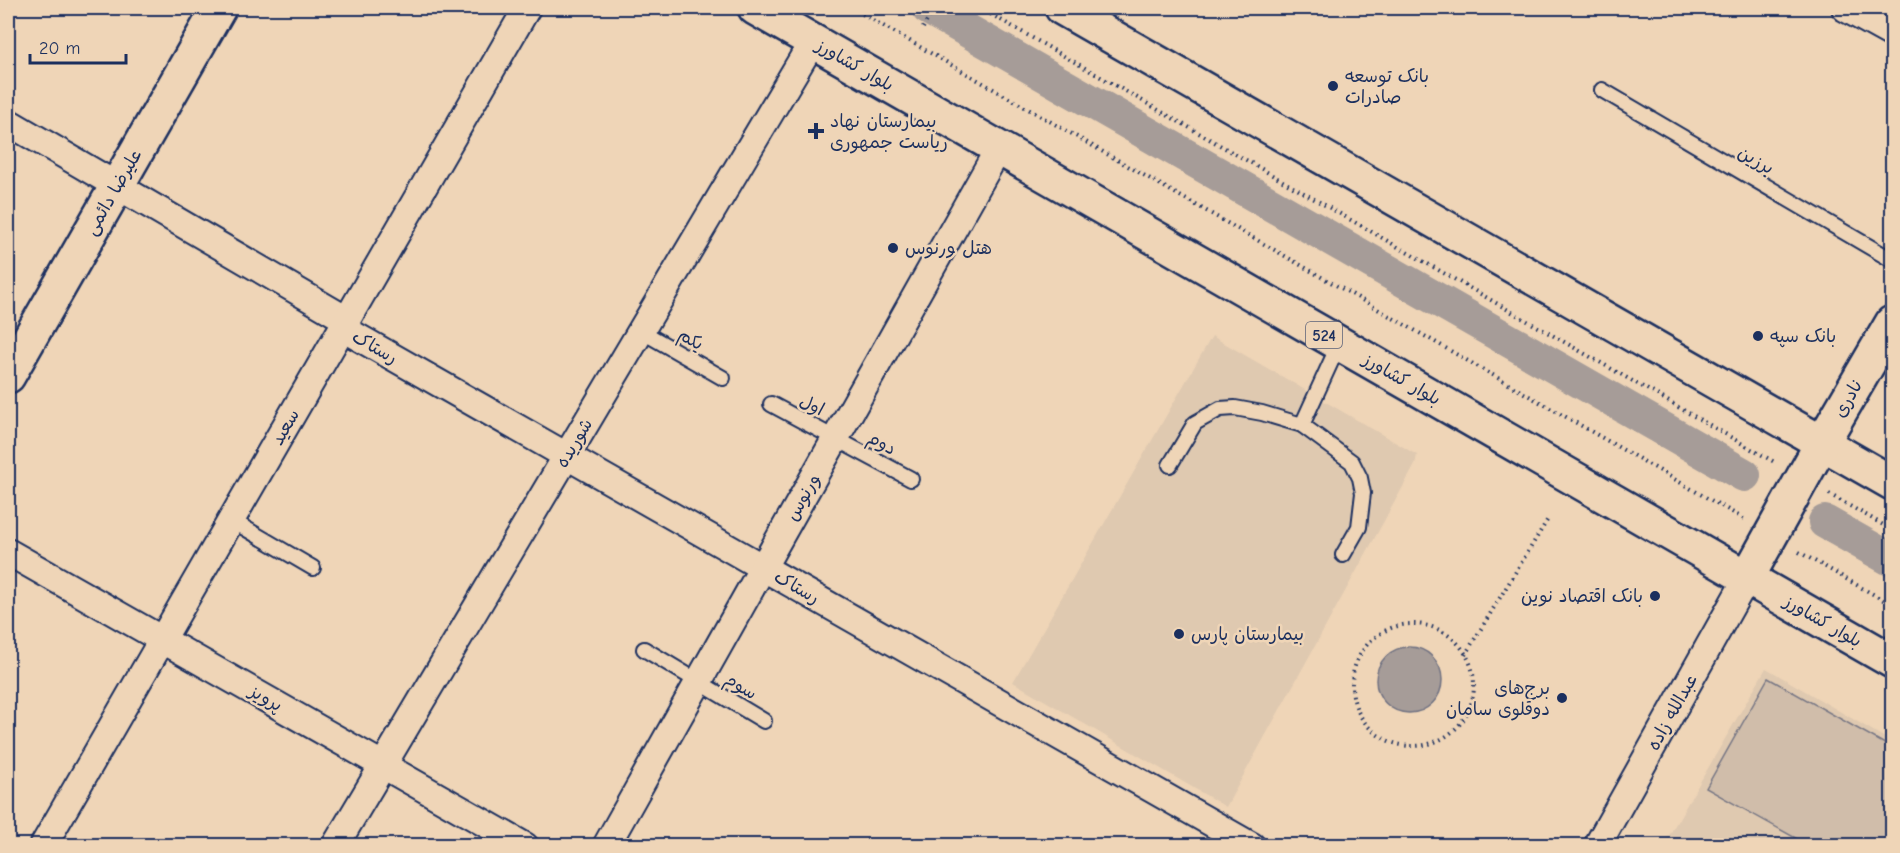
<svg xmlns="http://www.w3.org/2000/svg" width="1900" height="853" font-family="'Comic Neue','Playpen Sans Arabic',sans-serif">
<rect width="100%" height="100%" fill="#efd5b7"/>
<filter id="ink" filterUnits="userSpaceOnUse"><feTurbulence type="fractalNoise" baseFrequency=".0167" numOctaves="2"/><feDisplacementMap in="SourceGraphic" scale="12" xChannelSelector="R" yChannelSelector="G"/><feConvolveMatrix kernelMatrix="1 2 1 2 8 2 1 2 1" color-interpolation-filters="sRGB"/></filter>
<g filter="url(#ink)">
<g fill="#dfc9b0">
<polygon points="1212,336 1417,455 1415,465 1226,807 1013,682"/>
<polygon points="1766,668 1892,742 1892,845 1663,846"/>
</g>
<polygon fill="#d0bdaa" stroke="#767684" stroke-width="1.5" points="1768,678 1892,748 1892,845 1808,845 1706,788"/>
<circle fill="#a69c98" stroke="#6e7081" stroke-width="1.5" cx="1409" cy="680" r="33"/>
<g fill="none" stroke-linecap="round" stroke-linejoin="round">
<g stroke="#a69c98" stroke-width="34">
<polyline points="928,8 1744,475"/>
<polyline points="1825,522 1892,560"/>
</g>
<g stroke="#1b2f5e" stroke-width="18">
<g id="lane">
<polyline points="1602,90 1892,260"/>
<polyline points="641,331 723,378"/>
<polyline points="771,404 911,479"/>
<polyline points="1302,425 1339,344"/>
<polyline points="1170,465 1195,423 1220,409 1235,408 1262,413 1302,425 1352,462 1360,478 1363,493 1359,527 1343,555"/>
<polyline points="231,520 313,568"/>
<polyline points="644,649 764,721"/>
</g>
</g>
<g stroke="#1b2f5e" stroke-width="30">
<g id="street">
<polyline points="1845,8 1892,34"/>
<polyline points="8,122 347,320"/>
<polyline points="342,328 1252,846"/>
<polyline points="8,552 525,846"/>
<polyline points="43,846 527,8"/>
<polyline points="335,846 813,41"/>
<polyline points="606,846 999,148"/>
<polyline points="1597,846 1747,578"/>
</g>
</g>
<g stroke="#1b2f5e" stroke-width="38">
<g id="secondary">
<polyline points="8,376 219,8"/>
<polyline points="1822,443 1892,323"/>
</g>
</g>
<g stroke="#1b2f5e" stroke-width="38">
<g id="primary">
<polyline points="755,8 1892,661"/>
<polyline points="1062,8 1892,483"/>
<polyline points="1747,578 1822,443"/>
</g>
</g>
<g stroke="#1b2f5e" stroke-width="4" stroke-dasharray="1.5 4.5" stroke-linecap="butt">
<polyline points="852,8 1744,519"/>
<polyline points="980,8 1776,463"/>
<polyline points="1829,494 1892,530"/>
<polyline points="1799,552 1892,605"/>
<circle cx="1413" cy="685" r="61"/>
<polyline points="1465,655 1548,519"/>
</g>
<use href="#lane" stroke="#efd5b7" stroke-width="14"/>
<use href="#street" stroke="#efd5b7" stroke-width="26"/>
<use href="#secondary" stroke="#efd5b7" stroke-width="33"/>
<use href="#primary" stroke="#efd5b7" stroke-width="33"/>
<polyline stroke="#1b2f5e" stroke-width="4" stroke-dasharray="1.5 4.5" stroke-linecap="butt" points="923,28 934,8"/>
</g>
</g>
<g fill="#1b2f5e" stroke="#efd5b7" stroke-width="2">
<circle cx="1333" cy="86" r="6"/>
<path d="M813 122h6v6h6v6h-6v6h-6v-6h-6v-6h6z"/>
<circle cx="893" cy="248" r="6"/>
<circle cx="1758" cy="336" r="6"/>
<circle cx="1655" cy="596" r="6"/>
<circle cx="1179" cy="634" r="6"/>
<circle cx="1562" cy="698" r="6"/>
</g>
<g text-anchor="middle" stroke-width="5" stroke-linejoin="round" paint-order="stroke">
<rect fill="#efd5b7" stroke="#5b6179" stroke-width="1.5" x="1306" y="322" width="36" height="26" rx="4.5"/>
<g font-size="16" font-weight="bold" fill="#1b2f5e">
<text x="1324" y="341">524</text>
</g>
<g font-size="18" fill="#1b2f5e" stroke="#efd5b7">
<text transform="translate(855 65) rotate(30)" y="6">بلوار کشاورز</text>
<text transform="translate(1756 160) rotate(30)" y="6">برزین</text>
<text transform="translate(113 192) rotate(-60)" y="6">علیرضا دائمی</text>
<text transform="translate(691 339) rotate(30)" y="6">یکم</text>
<text transform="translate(375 347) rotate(30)" y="6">رستاک</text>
<text transform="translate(1402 379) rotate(30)" y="6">بلوار کشاورز</text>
<text transform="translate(1848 398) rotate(-60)" y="6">نادری</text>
<text transform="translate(812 405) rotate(27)" y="6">اول</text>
<text transform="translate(285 427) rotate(-60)" y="6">سعید</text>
<text transform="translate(574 443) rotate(-59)" y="6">شوریده</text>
<text transform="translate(882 443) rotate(29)" y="6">دوم</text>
<text transform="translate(803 497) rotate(-61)" y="6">ورنوس</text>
<text transform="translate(797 587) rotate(30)" y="6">رستاک</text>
<text transform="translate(1823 621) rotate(30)" y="6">بلوار کشاورز</text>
<text transform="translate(741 686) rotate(31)" y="6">سوم</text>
<text transform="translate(266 698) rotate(30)" y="6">پرویز</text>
<text transform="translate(1672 712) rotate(-61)" y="6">عبدالله زاده</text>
</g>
<g font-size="18" fill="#1b2f5e" stroke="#efd5b7" text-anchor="start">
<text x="1345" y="82">بانک توسعه<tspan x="1345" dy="21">صادرات</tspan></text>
<text x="830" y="127">بیمارستان نهاد<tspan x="830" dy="21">ریاست جمهوری</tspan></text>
<text x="905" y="254">هتل ورنوس</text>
<text x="1770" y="342">بانک سپه</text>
<text x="1643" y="602" text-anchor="end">بانک اقتصاد نوین</text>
<text x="1191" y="640">بیمارستان پارس</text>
<text x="1550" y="694" text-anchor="end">برج‌های<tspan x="1550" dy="21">دوقلوی سامان</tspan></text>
</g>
</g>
<rect width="1900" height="853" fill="none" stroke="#efd5b7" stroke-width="30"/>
<rect x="15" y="15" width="1870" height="823" fill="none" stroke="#1b2f5e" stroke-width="2" filter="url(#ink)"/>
<path d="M30 54v9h96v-9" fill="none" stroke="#1b2f5e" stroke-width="3"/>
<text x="39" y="54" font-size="18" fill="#1b2f5e" stroke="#efd5b7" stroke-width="4.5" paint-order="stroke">20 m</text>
</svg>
